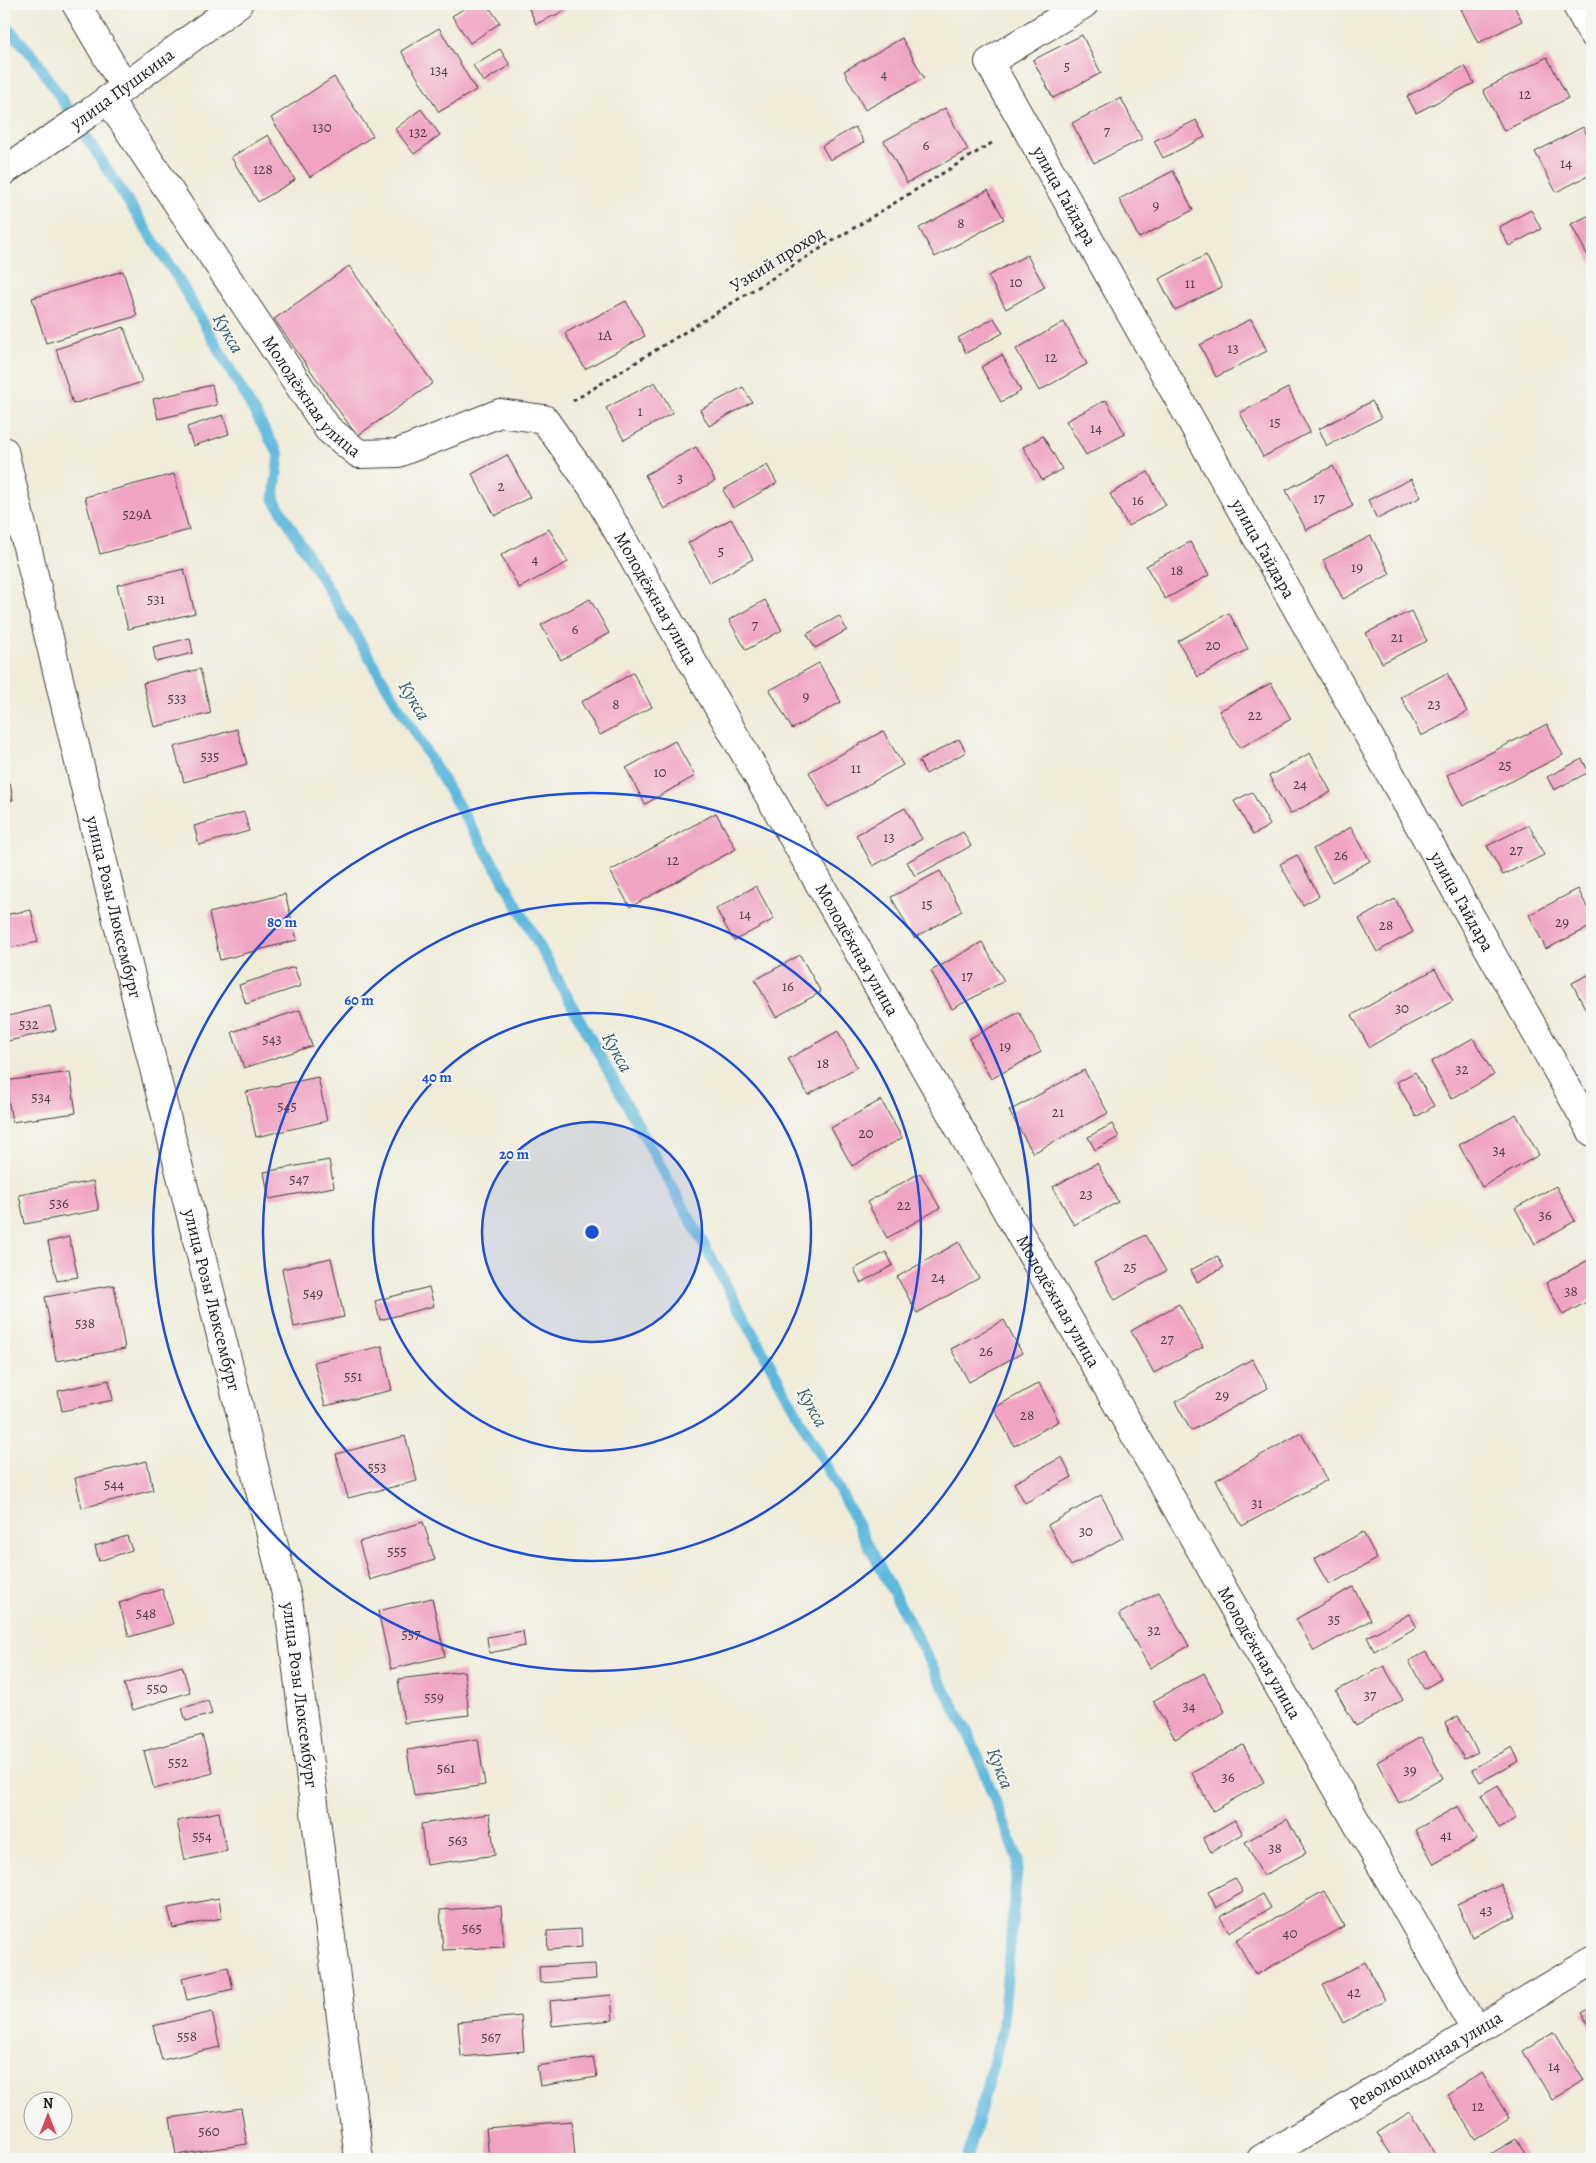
<svg xmlns="http://www.w3.org/2000/svg" width="1596" height="2163" font-family="Alegreya,serif">
<rect width="100%" height="100%" fill="#f6f6f2"/>
<filter id="ink" filterUnits="userSpaceOnUse"><feTurbulence type="fractalNoise" baseFrequency=".02" numOctaves="2"/><feDisplacementMap in="SourceGraphic" scale="10" xChannelSelector="R" yChannelSelector="G"/><feConvolveMatrix kernelMatrix="1 2 1 2 8 2 1 2 1" color-interpolation-filters="sRGB"/></filter>
<filter id="wash" filterUnits="userSpaceOnUse"><feTurbulence type="fractalNoise" baseFrequency=".0096" numOctaves="4" result="noise"/><feDisplacementMap in="SourceGraphic" scale="20" xChannelSelector="R" yChannelSelector="G"/><feGaussianBlur stdDeviation="1.12" result="paint"/><feColorMatrix in="noise" values="0 0 0 0 0 0 0 0 0 0 0 0 0 0 0 0 0 1.4 0 .05"/><feComposite in="paint" operator="in"/></filter>
<g filter="url(#wash)">
<rect width="100%" height="100%" fill="#f0ecd9"/>
<g fill="none" stroke-linecap="round" stroke-linejoin="round">
<polyline stroke="#5db8db" stroke-width="11" points="4,24 35,58 179,280 279,455 274,499 502,878 837,1486 971,1739 1018,1859 1002,2031 967,2159"/>
</g>
<g id="blocks">
<g fill="#f0a3c2">
<polygon points="462,4 487,4 500,23 470,43 452,16 465,8"/>
<polygon points="527,4 572,4 573,7 536,24"/>
<polygon points="1470,4 1513,4 1522,21 1478,43 1461,9"/>
<polygon points="439,28 476,90 439,112 401,51"/>
<polygon points="1082,35 1101,73 1053,98 1033,60"/>
<polygon points="902,38 924,78 865,110 844,71"/>
<polygon points="500,49 510,65 483,82 473,65"/>
<polygon points="1547,57 1568,98 1504,131 1483,90"/>
<polygon points="1465,66 1474,83 1416,113 1407,96"/>
<polygon points="334,77 373,136 310,177 271,118"/>
<polygon points="1121,98 1142,139 1094,163 1072,123"/>
<polygon points="945,108 968,150 907,183 884,141"/>
<polygon points="421,109 440,135 414,154 395,129"/>
<polygon points="1196,120 1205,137 1163,158 1154,141"/>
<polygon points="855,127 864,142 830,160 822,146"/>
<polygon points="1583,127 1592,145 1592,174 1556,192 1535,152"/>
<polygon points="268,135 295,180 258,202 231,157"/>
<polygon points="1173,171 1193,210 1139,238 1119,199"/>
<polygon points="988,190 1004,219 935,257 919,228"/>
<polygon points="1531,210 1541,229 1509,246 1499,227"/>
<polygon points="1592,214 1592,264 1571,224"/>
<polygon points="1027,255 1045,287 1006,309 988,276"/>
<polygon points="1206,255 1222,287 1175,310 1159,279"/>
<polygon points="349,266 433,383 357,436 274,319"/>
<polygon points="123,271 137,316 46,343 32,298"/>
<polygon points="626,301 645,336 585,369 565,333"/>
<polygon points="994,318 1003,333 966,353 958,338"/>
<polygon points="1251,319 1267,351 1216,377 1200,345"/>
<polygon points="1064,322 1087,364 1039,391 1016,349"/>
<polygon points="124,327 142,382 73,404 56,349"/>
<polygon points="1002,355 1021,391 1001,402 981,367"/>
<polygon points="655,382 673,413 624,440 606,408"/>
<polygon points="212,385 217,405 158,419 153,399"/>
<polygon points="743,387 752,402 709,426 700,410"/>
<polygon points="1288,388 1310,432 1263,457 1240,413"/>
<polygon points="1106,400 1125,434 1086,455 1066,421"/>
<polygon points="1372,401 1381,418 1327,446 1319,429"/>
<polygon points="223,415 229,434 193,446 187,427"/>
<polygon points="1043,436 1062,469 1042,480 1023,447"/>
<polygon points="696,447 715,481 664,509 645,475"/>
<polygon points="507,455 530,497 495,516 472,474"/>
<polygon points="767,465 777,483 733,508 723,490"/>
<polygon points="1333,466 1353,506 1306,530 1286,490"/>
<polygon points="1148,472 1166,505 1128,526 1110,494"/>
<polygon points="174,474 189,530 100,554 85,497"/>
<polygon points="1411,479 1421,497 1377,519 1368,500"/>
<polygon points="731,519 753,559 710,583 688,543"/>
<polygon points="549,529 568,562 519,588 501,555"/>
<polygon points="1371,536 1390,574 1343,599 1323,560"/>
<polygon points="1190,542 1209,575 1165,599 1146,566"/>
<polygon points="184,569 195,613 128,629 117,585"/>
<polygon points="590,599 609,633 561,660 541,625"/>
<polygon points="765,600 782,630 746,650 729,620"/>
<polygon points="1411,611 1427,641 1382,663 1366,633"/>
<polygon points="1229,613 1248,649 1198,677 1178,641"/>
<polygon points="839,616 847,630 815,648 807,634"/>
<polygon points="190,638 193,653 156,662 153,647"/>
<polygon points="819,663 841,702 792,729 770,690"/>
<polygon points="200,669 211,713 154,727 143,683"/>
<polygon points="633,673 652,707 600,735 581,702"/>
<polygon points="1447,673 1467,712 1421,736 1401,697"/>
<polygon points="1271,683 1291,719 1240,748 1219,711"/>
<polygon points="1547,724 1563,755 1463,806 1447,775"/>
<polygon points="237,729 247,764 184,782 174,747"/>
<polygon points="883,731 903,765 828,807 809,772"/>
<polygon points="959,739 966,752 926,774 919,761"/>
<polygon points="675,741 695,776 645,804 626,768"/>
<polygon points="1310,753 1331,792 1290,814 1269,776"/>
<polygon points="1582,759 1589,772 1554,790 1547,777"/>
<polygon points="10,783 13,800 4,801 4,784"/>
<polygon points="1252,792 1270,825 1253,835 1234,801"/>
<polygon points="905,808 922,839 873,866 856,835"/>
<polygon points="244,812 249,831 199,845 194,826"/>
<polygon points="716,813 736,849 630,907 610,871"/>
<polygon points="1529,825 1544,855 1503,875 1487,846"/>
<polygon points="1351,827 1370,861 1332,882 1313,849"/>
<polygon points="963,832 971,846 915,876 907,862"/>
<polygon points="1297,855 1319,896 1303,905 1280,864"/>
<polygon points="940,871 962,911 914,938 891,897"/>
<polygon points="756,886 774,919 734,941 716,909"/>
<polygon points="1578,889 1592,917 1592,926 1546,949 1529,915"/>
<polygon points="285,894 297,940 220,960 209,913"/>
<polygon points="1395,899 1413,932 1377,952 1359,919"/>
<polygon points="31,910 38,942 4,949 4,915"/>
<polygon points="982,942 1004,981 952,1009 931,971"/>
<polygon points="800,955 821,992 776,1017 755,980"/>
<polygon points="294,967 301,986 246,1004 239,985"/>
<polygon points="1435,969 1453,1001 1369,1047 1352,1015"/>
<polygon points="1592,973 1592,1015 1589,1016 1572,983"/>
<polygon points="50,1006 56,1030 4,1042 4,1017"/>
<polygon points="300,1010 312,1046 244,1068 232,1032"/>
<polygon points="1019,1012 1041,1052 991,1079 969,1039"/>
<polygon points="838,1031 857,1067 808,1095 788,1059"/>
<polygon points="1473,1038 1494,1075 1451,1099 1431,1062"/>
<polygon points="1084,1070 1108,1113 1033,1153 1009,1111"/>
<polygon points="70,1072 76,1113 12,1122 5,1081"/>
<polygon points="1415,1072 1434,1106 1416,1117 1397,1082"/>
<polygon points="318,1077 327,1121 256,1137 246,1092"/>
<polygon points="881,1100 902,1138 852,1166 831,1128"/>
<polygon points="1516,1114 1539,1155 1482,1187 1459,1145"/>
<polygon points="1112,1124 1119,1137 1095,1150 1088,1137"/>
<polygon points="329,1160 334,1187 269,1199 264,1172"/>
<polygon points="1097,1163 1118,1202 1074,1225 1053,1187"/>
<polygon points="920,1173 940,1208 887,1238 867,1202"/>
<polygon points="93,1181 99,1210 25,1224 19,1195"/>
<polygon points="1556,1186 1575,1221 1535,1244 1515,1208"/>
<polygon points="1145,1235 1166,1271 1115,1300 1094,1263"/>
<polygon points="69,1237 78,1277 57,1281 48,1242"/>
<polygon points="959,1242 979,1278 917,1313 897,1277"/>
<polygon points="886,1252 893,1265 861,1283 854,1269"/>
<polygon points="1217,1256 1224,1267 1197,1282 1191,1270"/>
<polygon points="331,1258 344,1317 294,1327 282,1269"/>
<polygon points="1592,1258 1592,1299 1563,1315 1546,1283"/>
<polygon points="114,1285 125,1349 56,1361 45,1297"/>
<polygon points="429,1287 434,1306 380,1320 375,1301"/>
<polygon points="1179,1304 1203,1347 1154,1373 1131,1331"/>
<polygon points="1004,1320 1022,1353 969,1382 951,1349"/>
<polygon points="382,1346 392,1390 325,1406 314,1362"/>
<polygon points="1252,1359 1268,1388 1191,1431 1175,1402"/>
<polygon points="109,1380 113,1400 62,1411 58,1391"/>
<polygon points="1039,1383 1059,1421 1014,1446 994,1408"/>
<polygon points="1301,1433 1327,1480 1242,1526 1216,1480"/>
<polygon points="405,1436 417,1481 348,1498 336,1454"/>
<polygon points="1062,1457 1072,1477 1025,1503 1014,1483"/>
<polygon points="147,1461 153,1490 82,1508 75,1478"/>
<polygon points="1101,1495 1124,1537 1071,1566 1048,1525"/>
<polygon points="423,1522 435,1560 370,1580 359,1542"/>
<polygon points="1363,1532 1377,1559 1329,1585 1314,1559"/>
<polygon points="127,1536 132,1550 99,1561 95,1546"/>
<polygon points="1353,1587 1371,1620 1314,1651 1296,1619"/>
<polygon points="162,1589 173,1624 129,1637 119,1603"/>
<polygon points="1159,1592 1189,1646 1150,1668 1119,1614"/>
<polygon points="432,1598 445,1656 391,1669 378,1611"/>
<polygon points="1409,1614 1417,1627 1374,1651 1367,1637"/>
<polygon points="523,1631 525,1646 489,1653 487,1637"/>
<polygon points="1426,1652 1441,1679 1424,1689 1409,1661"/>
<polygon points="182,1666 190,1692 133,1710 124,1684"/>
<polygon points="1384,1666 1403,1700 1356,1726 1336,1691"/>
<polygon points="464,1671 469,1715 404,1723 398,1679"/>
<polygon points="1204,1673 1225,1712 1175,1739 1153,1701"/>
<polygon points="208,1701 212,1714 186,1721 182,1708"/>
<polygon points="1458,1716 1478,1752 1464,1759 1445,1723"/>
<polygon points="202,1735 213,1773 154,1789 144,1751"/>
<polygon points="1421,1737 1443,1778 1399,1803 1377,1762"/>
<polygon points="478,1739 485,1785 414,1796 407,1750"/>
<polygon points="1243,1745 1264,1782 1213,1811 1192,1773"/>
<polygon points="1512,1747 1519,1761 1480,1782 1472,1769"/>
<polygon points="1498,1785 1516,1818 1499,1828 1481,1795"/>
<polygon points="1458,1806 1477,1840 1434,1864 1415,1830"/>
<polygon points="219,1812 227,1851 185,1860 177,1821"/>
<polygon points="489,1814 495,1855 426,1865 421,1824"/>
<polygon points="1287,1819 1306,1853 1263,1876 1245,1842"/>
<polygon points="1235,1820 1243,1834 1211,1852 1203,1838"/>
<polygon points="1235,1878 1243,1892 1216,1908 1208,1892"/>
<polygon points="1501,1884 1516,1916 1472,1937 1457,1904"/>
<polygon points="1324,1891 1344,1926 1256,1975 1236,1940"/>
<polygon points="1263,1894 1271,1908 1229,1932 1220,1917"/>
<polygon points="219,1898 222,1918 173,1928 168,1908"/>
<polygon points="501,1906 504,1947 443,1950 440,1910"/>
<polygon points="581,1929 582,1947 548,1950 547,1931"/>
<polygon points="1365,1962 1385,2000 1343,2023 1323,1985"/>
<polygon points="595,1964 596,1979 540,1983 539,1967"/>
<polygon points="228,1967 233,1989 187,2000 182,1978"/>
<polygon points="611,1995 613,2020 552,2026 550,2001"/>
<polygon points="1592,2007 1592,2030 1582,2013"/>
<polygon points="212,2012 220,2047 162,2060 153,2026"/>
<polygon points="521,2016 524,2051 461,2057 458,2022"/>
<polygon points="1555,2032 1584,2081 1552,2100 1523,2051"/>
<polygon points="593,2058 597,2077 540,2086 537,2066"/>
<polygon points="1482,2073 1509,2118 1475,2139 1447,2094"/>
<polygon points="241,2108 247,2144 176,2155 170,2118"/>
<polygon points="1410,2112 1437,2157 1433,2159 1394,2159 1377,2133"/>
<polygon points="572,2121 575,2159 489,2159 486,2128"/>
<polygon points="1516,2139 1526,2154 1518,2159 1482,2159"/>
</g>
</g>
</g>
<g filter="url(#ink)">
<use href="#blocks" fill-opacity="0" stroke="#3c3b38" stroke-width="1"/>
<g fill="none" stroke-linecap="round" stroke-linejoin="round">
<g stroke="#3c3b38" stroke-width="30">
<g id="minor">
<polyline points="76,4 124,86"/>
<path id="s1" d="M 1084,4 L 989,62 L 1592,1132"/>
<polyline points="1576,4 1592,33"/>
<path id="s2" d="M 108,99 L 328,429 L 359,454 L 398,453 L 500,413 L 544,419 L 593,488 L 1476,2031"/>
<path id="s3" d="M 4,451 L 124,949 L 289,1606 L 359,2159"/>
<path id="s4" d="M 1261,2159 L 1592,1961"/>
</g>
</g>
<g stroke="#3c3b38" stroke-width="30">
<g id="tertiary">
<path id="s5" d="M 4,171 L 85,116 L 238,4"/>
</g>
</g>
<polyline stroke="#3c3b38" stroke-width="3" stroke-dasharray="4 4" stroke-linecap="butt" points="573,401 995,141"/>
<use href="#minor" stroke="#fff" stroke-width="28"/>
<use href="#tertiary" stroke="#fff" stroke-width="28"/>
</g>
</g>
<circle cx="592" cy="1232" r="110" fill="#1d4ed8" fill-opacity=".12"/>
<g fill="none" stroke="#1d4ed8" stroke-width="2.5">
<circle cx="592" cy="1232" r="110"/>
<circle cx="592" cy="1232" r="219"/>
<circle cx="592" cy="1232" r="329"/>
<circle cx="592" cy="1232" r="439"/>
</g>
<g text-anchor="middle" stroke-width="4" stroke-linejoin="round" paint-order="stroke">
<g font-size="15" fill="#513e46">
<text x="1067" y="71">5</text>
<text x="439" y="75">134</text>
<text x="884" y="79">4</text>
<text x="1525" y="99">12</text>
<text x="322" y="132">130</text>
<text x="1107" y="136">7</text>
<text x="418" y="137">132</text>
<text x="926" y="150">6</text>
<text x="1566" y="168">14</text>
<text x="263" y="174">128</text>
<text x="1156" y="210">9</text>
<text x="961" y="228">8</text>
<text x="1016" y="287">10</text>
<text x="1190" y="288">11</text>
<text x="605" y="340">1А</text>
<text x="1233" y="353">13</text>
<text x="1051" y="362">12</text>
<text x="640" y="416">1</text>
<text x="1275" y="427">15</text>
<text x="1096" y="433">14</text>
<text x="680" y="483">3</text>
<text x="501" y="491">2</text>
<text x="1319" y="503">17</text>
<text x="1138" y="505">16</text>
<text x="137" y="519">529А</text>
<text x="721" y="556">5</text>
<text x="535" y="564">4</text>
<text x="1357" y="572">19</text>
<text x="1177" y="575">18</text>
<text x="156" y="604">531</text>
<text x="755" y="630">7</text>
<text x="575" y="634">6</text>
<text x="1397" y="642">21</text>
<text x="1213" y="650">20</text>
<text x="806" y="701">9</text>
<text x="177" y="703">533</text>
<text x="616" y="709">8</text>
<text x="1434" y="709">23</text>
<text x="1255" y="720">22</text>
<text x="210" y="761">535</text>
<text x="1505" y="770">25</text>
<text x="856" y="773">11</text>
<text x="660" y="777">10</text>
<text x="1300" y="789">24</text>
<text x="889" y="842">13</text>
<text x="1516" y="855">27</text>
<text x="1341" y="860">26</text>
<text x="673" y="865">12</text>
<text x="927" y="909">15</text>
<text x="745" y="919">14</text>
<text x="1562" y="927">29</text>
<text x="1386" y="930">28</text>
<text x="967" y="981">17</text>
<text x="788" y="991">16</text>
<text x="1402" y="1013">30</text>
<text x="29" y="1029">532</text>
<text x="272" y="1044">543</text>
<text x="1005" y="1051">19</text>
<text x="823" y="1068">18</text>
<text x="1462" y="1074">32</text>
<text x="41" y="1102">534</text>
<text x="287" y="1111">545</text>
<text x="1058" y="1117">21</text>
<text x="866" y="1138">20</text>
<text x="1499" y="1155">34</text>
<text x="299" y="1184">547</text>
<text x="1086" y="1199">23</text>
<text x="59" y="1208">536</text>
<text x="904" y="1210">22</text>
<text x="1545" y="1220">36</text>
<text x="1130" y="1272">25</text>
<text x="938" y="1282">24</text>
<text x="1571" y="1296">38</text>
<text x="313" y="1298">549</text>
<text x="85" y="1328">538</text>
<text x="1167" y="1344">27</text>
<text x="986" y="1356">26</text>
<text x="353" y="1381">551</text>
<text x="1222" y="1400">29</text>
<text x="1027" y="1420">28</text>
<text x="377" y="1472">553</text>
<text x="114" y="1489">544</text>
<text x="1257" y="1508">31</text>
<text x="1086" y="1536">30</text>
<text x="397" y="1556">555</text>
<text x="146" y="1618">548</text>
<text x="1334" y="1624">35</text>
<text x="1154" y="1635">32</text>
<text x="411" y="1639">557</text>
<text x="157" y="1693">550</text>
<text x="1370" y="1700">37</text>
<text x="434" y="1702">559</text>
<text x="1189" y="1711">34</text>
<text x="178" y="1767">552</text>
<text x="446" y="1773">561</text>
<text x="1410" y="1775">39</text>
<text x="1228" y="1782">36</text>
<text x="1446" y="1840">41</text>
<text x="202" y="1841">554</text>
<text x="458" y="1845">563</text>
<text x="1275" y="1853">38</text>
<text x="1486" y="1915">43</text>
<text x="472" y="1933">565</text>
<text x="1290" y="1938">40</text>
<text x="1354" y="1997">42</text>
<text x="187" y="2041">558</text>
<text x="491" y="2042">567</text>
<text x="1554" y="2071">14</text>
<text x="1478" y="2111">12</text>
<text x="209" y="2136">560</text>
</g>
<g font-size="18" fill="#1c1c1c" stroke="#f6f6f2">
<text dy="6" stroke="none"><textPath href="#s5" startOffset="144">улица Пушкина</textPath></text>
<text dy="6" stroke="none"><textPath href="#s1" startOffset="265">улица Гайдара</textPath></text>
<text transform="translate(777 259) rotate(-32)" y="6">Узкий проход</text>
<text dy="6" stroke="none"><textPath href="#s2" startOffset="361">Молодёжная улица</textPath></text>
<text dy="6" stroke="none"><textPath href="#s1" startOffset="670">улица Гайдара</textPath></text>
<text dy="6" stroke="none"><textPath href="#s2" startOffset="841">Молодёжная улица</textPath></text>
<text dy="6" stroke="none"><textPath href="#s1" startOffset="1075">улица Гайдара</textPath></text>
<text dy="6" stroke="none"><textPath href="#s3" startOffset="469">улица Розы Люксембург</textPath></text>
<text dy="6" stroke="none"><textPath href="#s2" startOffset="1246">Молодёжная улица</textPath></text>
<text dy="6" stroke="none"><textPath href="#s3" startOffset="874">улица Розы Люксембург</textPath></text>
<text dy="6" stroke="none"><textPath href="#s2" startOffset="1651">Молодёжная улица</textPath></text>
<text dy="6" stroke="none"><textPath href="#s2" startOffset="2056">Молодёжная улица</textPath></text>
<text dy="6" stroke="none"><textPath href="#s3" startOffset="1279">улица Розы Люксембург</textPath></text>
<text dy="6" stroke="none"><textPath href="#s4" startOffset="192">Революционная улица</textPath></text>
</g>
<g font-size="19" font-style="italic" fill="#365a68" stroke="#f6f6f2">
<text transform="translate(229 333) rotate(60)" y="7">Кукса</text>
<text transform="translate(415 700) rotate(59)" y="7">Кукса</text>
<text transform="translate(618 1052) rotate(61)" y="7">Кукса</text>
<text transform="translate(813 1407) rotate(61)" y="7">Кукса</text>
<text transform="translate(1001 1768) rotate(69)" y="7">Кукса</text>
</g>
</g>
<circle cx="592" cy="1232" r="8" fill="#1d4ed8" stroke="#f6f6f2" stroke-width="2.5"/>
<g font-size="15" text-anchor="middle" font-weight="bold" fill="#1d4ed8" stroke="#f6f6f2" stroke-width="4" stroke-linejoin="round" paint-order="stroke">
<text x="282" y="927">80 m</text>
<text x="359" y="1005">60 m</text>
<text x="437" y="1082">40 m</text>
<text x="514" y="1159">20 m</text>
</g>
<rect width="1596" height="2163" fill="none" stroke="#f6f6f2" stroke-width="20"/>
<g transform="translate(48 2116)"><circle r="24" fill="#f6f6f2" stroke="#9f9f9c"/>
<path d="M0-4L9 19L0 12L-9 19Z" fill="#d1495b"/>
<text y="-8" font-size="14" font-weight="bold" text-anchor="middle" fill="#1c1c1c">N</text>
</g>
</svg>
